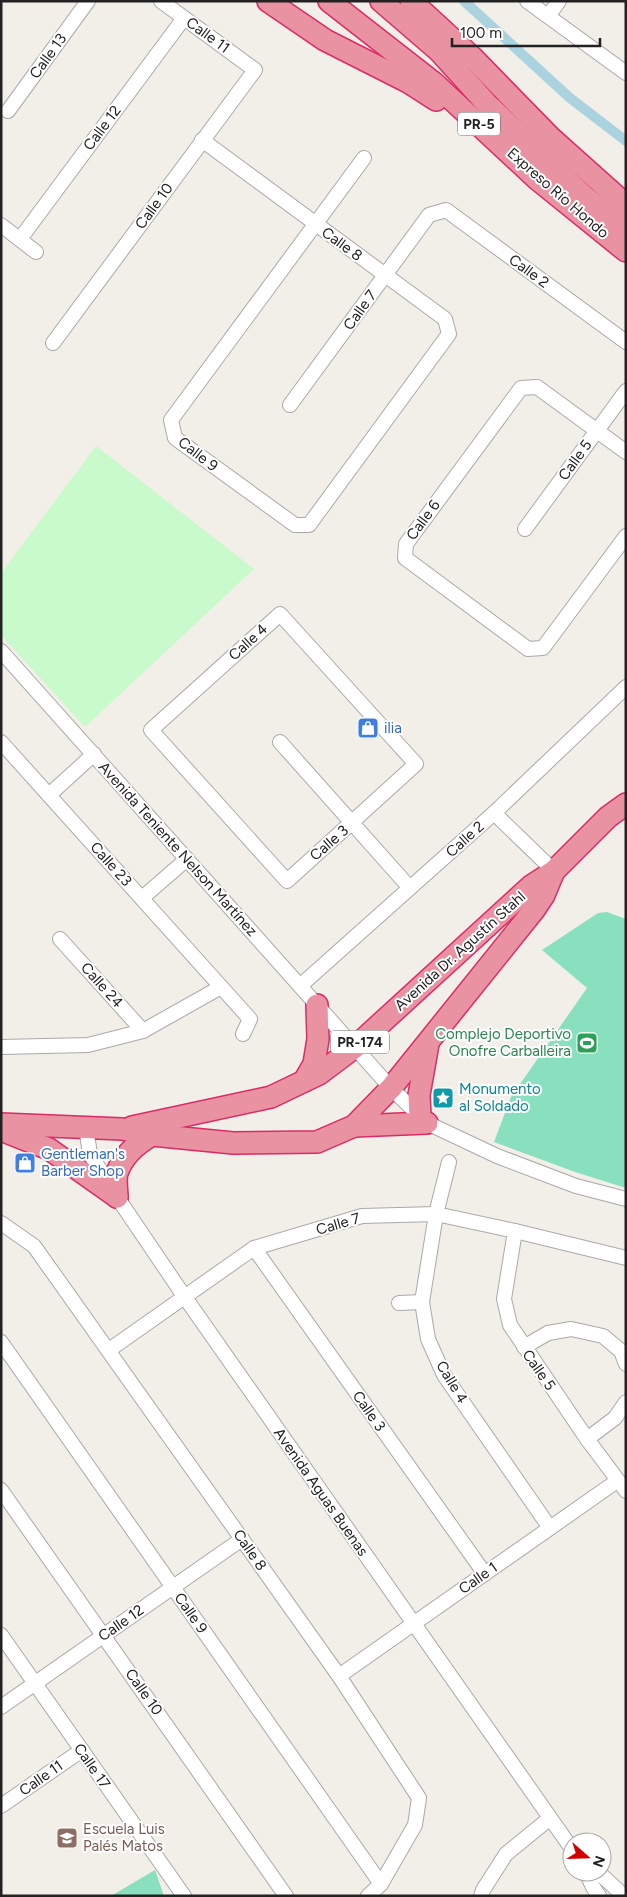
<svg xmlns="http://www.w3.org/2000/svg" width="627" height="1897" font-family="Figtree,sans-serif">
<rect width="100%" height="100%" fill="#f2efe9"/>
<polygon fill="#c8facc" points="96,446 254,569 85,727 1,635 1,573"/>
<g fill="#88e0be">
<polygon points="607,912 626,919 626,1188 575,1172 494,1142 511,1097 587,988 542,950 598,913"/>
<polygon points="155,1870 164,1896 111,1896"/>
</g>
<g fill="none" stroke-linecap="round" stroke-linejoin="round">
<polyline stroke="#aad3df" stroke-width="10" points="464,1 570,98 626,141"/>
<g stroke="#a9a9a9" stroke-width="16">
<g id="minor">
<polyline points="527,1 626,73"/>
<polyline points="548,16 559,1"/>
<polyline points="8,111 88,1"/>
<polyline points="202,140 445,319 449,334 309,525 295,525 175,438 171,420 364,158"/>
<polyline points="1,225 36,252"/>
<polyline points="20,239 184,18"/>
<polyline points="53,343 255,70 161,1"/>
<polyline points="290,405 429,215 446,210 626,342"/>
<polyline points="626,452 537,387 521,388 406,544 405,558 528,649 543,648 626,536"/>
<polyline points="525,529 626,391"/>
<polygon points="280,614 416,764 287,881 151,730"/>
<polyline points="1,651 391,1088 427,1123 497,1156 576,1186 626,1199"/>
<polyline points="1,742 250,1019 243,1034"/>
<polyline points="280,742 410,888"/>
<polyline points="49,795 94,754"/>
<polyline points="494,813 554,871"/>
<polyline points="142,898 187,859"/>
<polyline points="60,939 143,1031"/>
<polyline points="300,986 494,813 626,687"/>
<polyline points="1,1047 88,1045 143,1031 221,987"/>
<polyline points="86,1128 90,1154 117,1197 184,1296 572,1849"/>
<polyline points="449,1162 436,1214 422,1302 428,1339 444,1375 550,1528"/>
<polyline points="1,1223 34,1246 339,1676 419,1798 415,1825 381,1884 368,1896"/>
<polyline points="515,1231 504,1299 510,1325 587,1439 626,1491"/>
<polyline points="254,1248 485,1574"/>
<polyline points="399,1303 422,1302"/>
<polyline points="1,1342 381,1884"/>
<polyline points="524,1347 548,1333 571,1329 603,1336 621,1351 626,1364"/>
<polyline points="109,1350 254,1248 362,1216 436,1214 515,1231 626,1258"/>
<polyline points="587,1439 615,1418 626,1402"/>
<polyline points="1,1490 286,1896"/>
<polyline points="1,1635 184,1896"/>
<polyline points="339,1676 617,1481"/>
<polyline points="1,1707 242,1539"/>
<polyline points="1,1806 82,1750"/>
<polyline points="586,1872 593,1887 599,1896"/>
<polyline points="598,1872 624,1896"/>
<polyline points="481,1896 483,1890 506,1854 549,1819"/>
</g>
</g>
<g stroke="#dc2a67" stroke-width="24">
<g id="highway">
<polyline points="268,1 325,40 408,82 436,100"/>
<polyline points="329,1 434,83 537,179 626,251"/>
<polyline points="381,1 439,51 487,104 585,197 626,230"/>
<polyline points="411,1 472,57 550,137 626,205"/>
<polyline points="304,1081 314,1064 318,1039 317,1005"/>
<polyline points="420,1116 419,1095 428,1044"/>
<polyline points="1,1124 122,1129 152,1135 233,1143 317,1142 354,1126 391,1088 534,910 544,895 554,871"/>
<polyline points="354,1126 427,1123"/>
<polyline points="132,1127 271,1097 319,1074 355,1047 531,886 554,871 608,817 626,804"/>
<polyline points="1,1130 49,1149 117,1197"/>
<path d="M 117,1197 C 117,1190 115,1180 117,1173 C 123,1155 136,1144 152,1135"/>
</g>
</g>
<use href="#minor" stroke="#fff" stroke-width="14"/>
<use href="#highway" stroke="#e892a2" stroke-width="21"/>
</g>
<defs>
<g id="shop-square" transform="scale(1.125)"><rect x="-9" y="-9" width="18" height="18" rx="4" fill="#3f7fe0" stroke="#fff"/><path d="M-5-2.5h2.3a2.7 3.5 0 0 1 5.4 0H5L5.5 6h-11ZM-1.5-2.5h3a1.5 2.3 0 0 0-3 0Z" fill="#fff"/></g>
<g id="stadium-square" transform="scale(1.125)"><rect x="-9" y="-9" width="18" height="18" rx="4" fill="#2e9e5b" stroke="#fff"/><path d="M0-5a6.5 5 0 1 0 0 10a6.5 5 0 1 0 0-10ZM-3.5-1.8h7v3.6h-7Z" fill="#fff"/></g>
<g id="sight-square" transform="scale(1.125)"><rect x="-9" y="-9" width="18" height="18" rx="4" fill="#0f9aa8" stroke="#fff"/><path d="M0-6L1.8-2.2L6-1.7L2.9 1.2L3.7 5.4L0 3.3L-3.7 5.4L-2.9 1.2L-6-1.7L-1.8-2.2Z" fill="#fff"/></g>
<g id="school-square" transform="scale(1.125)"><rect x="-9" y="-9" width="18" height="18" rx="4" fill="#8d6e63" stroke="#fff"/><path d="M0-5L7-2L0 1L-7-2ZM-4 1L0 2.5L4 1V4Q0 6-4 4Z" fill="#fff"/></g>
</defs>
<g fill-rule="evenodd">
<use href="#shop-square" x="368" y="728"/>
<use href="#stadium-square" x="587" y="1043"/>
<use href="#sight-square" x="443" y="1098"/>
<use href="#shop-square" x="25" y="1163"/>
<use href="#school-square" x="67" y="1838"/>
</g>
<g text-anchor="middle" stroke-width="4" stroke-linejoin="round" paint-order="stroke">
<g fill="#fff" stroke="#646464" stroke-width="1">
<rect x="458" y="112.5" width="42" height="23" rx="4"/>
<rect x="331" y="1030.5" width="58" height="23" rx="4"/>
</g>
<g font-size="14" font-weight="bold" fill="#222">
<text x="479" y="129">PR-5</text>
<text x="360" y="1047">PR-174</text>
</g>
<g font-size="15" fill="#222" stroke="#fff">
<text transform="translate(208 35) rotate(36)" y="5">Calle 11</text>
<text transform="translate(48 56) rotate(-54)" y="5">Calle 13</text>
<text transform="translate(102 128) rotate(-53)" y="5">Calle 12</text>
<text transform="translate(558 193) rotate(41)" y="5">Expreso Río Hondo</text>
<text transform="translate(154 206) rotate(-54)" y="5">Calle 10</text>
<text transform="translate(342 244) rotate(36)" y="5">Calle 8</text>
<text transform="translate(529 271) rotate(36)" y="5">Calle 2</text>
<text transform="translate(360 310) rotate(-54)" y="5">Calle 7</text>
<text transform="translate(198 454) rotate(38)" y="5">Calle 9</text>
<text transform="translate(575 460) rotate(-54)" y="5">Calle 5</text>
<text transform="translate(423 520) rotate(-54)" y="5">Calle 6</text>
<text transform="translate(248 642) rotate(-42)" y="5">Calle 4</text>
<text transform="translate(465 839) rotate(-42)" y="5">Calle 2</text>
<text transform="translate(329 843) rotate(-41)" y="5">Calle 3</text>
<text transform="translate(178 849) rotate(48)" y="5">Avenida Teniente Nelson Martínez</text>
<text transform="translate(111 864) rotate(48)" y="5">Calle 23</text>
<text transform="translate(460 951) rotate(-42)" y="5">Avenida Dr. Agustín Stahl</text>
<text transform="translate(102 985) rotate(48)" y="5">Calle 24</text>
<text transform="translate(338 1224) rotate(-16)" y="5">Calle 7</text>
<text transform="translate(539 1370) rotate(55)" y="5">Calle 5</text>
<text transform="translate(452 1382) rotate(59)" y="5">Calle 4</text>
<text transform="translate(369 1411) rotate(55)" y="5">Calle 3</text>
<text transform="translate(321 1492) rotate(55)" y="5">Avenida Aguas Buenas</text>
<text transform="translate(250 1550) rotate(55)" y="5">Calle 8</text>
<text transform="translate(478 1578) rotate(-35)" y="5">Calle 1</text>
<text transform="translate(191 1613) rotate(55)" y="5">Calle 9</text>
<text transform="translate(121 1623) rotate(-35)" y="5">Calle 12</text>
<text transform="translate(144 1692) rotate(55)" y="5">Calle 10</text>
<text transform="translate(92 1766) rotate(55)" y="5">Calle 17</text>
<text transform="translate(41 1778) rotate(-35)" y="5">Calle 11</text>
</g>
<g font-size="15" fill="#366cbe" stroke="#fff" text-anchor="start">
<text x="384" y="733">ilia</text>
<text x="41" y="1159">Gentleman's<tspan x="41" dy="17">Barber Shop</tspan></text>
</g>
<g font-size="15" fill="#27864d" stroke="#fff" text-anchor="end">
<text x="571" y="1039">Complejo Deportivo<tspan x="571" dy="17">Onofre Carballeira</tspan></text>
</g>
<g font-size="15" fill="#0d838f" stroke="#fff" text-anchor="start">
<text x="459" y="1094">Monumento<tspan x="459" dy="17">al Soldado</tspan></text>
</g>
<g font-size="15" fill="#785e54" stroke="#fff" text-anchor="start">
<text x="83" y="1834">Escuela Luis<tspan x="83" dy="17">Palés Matos</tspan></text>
</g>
</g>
<rect width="627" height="1897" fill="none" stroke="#222222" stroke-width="5"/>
<g transform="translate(587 1857) rotate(110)"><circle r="24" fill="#ffffff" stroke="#a7a7a7"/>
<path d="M0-4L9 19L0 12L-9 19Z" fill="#d40000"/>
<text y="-8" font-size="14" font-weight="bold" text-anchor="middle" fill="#222222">N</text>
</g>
<path d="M452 38v8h148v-8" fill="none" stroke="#222222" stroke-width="2.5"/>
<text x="460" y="38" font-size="15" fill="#222222" stroke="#ffffff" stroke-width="4" paint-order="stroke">100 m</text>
</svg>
